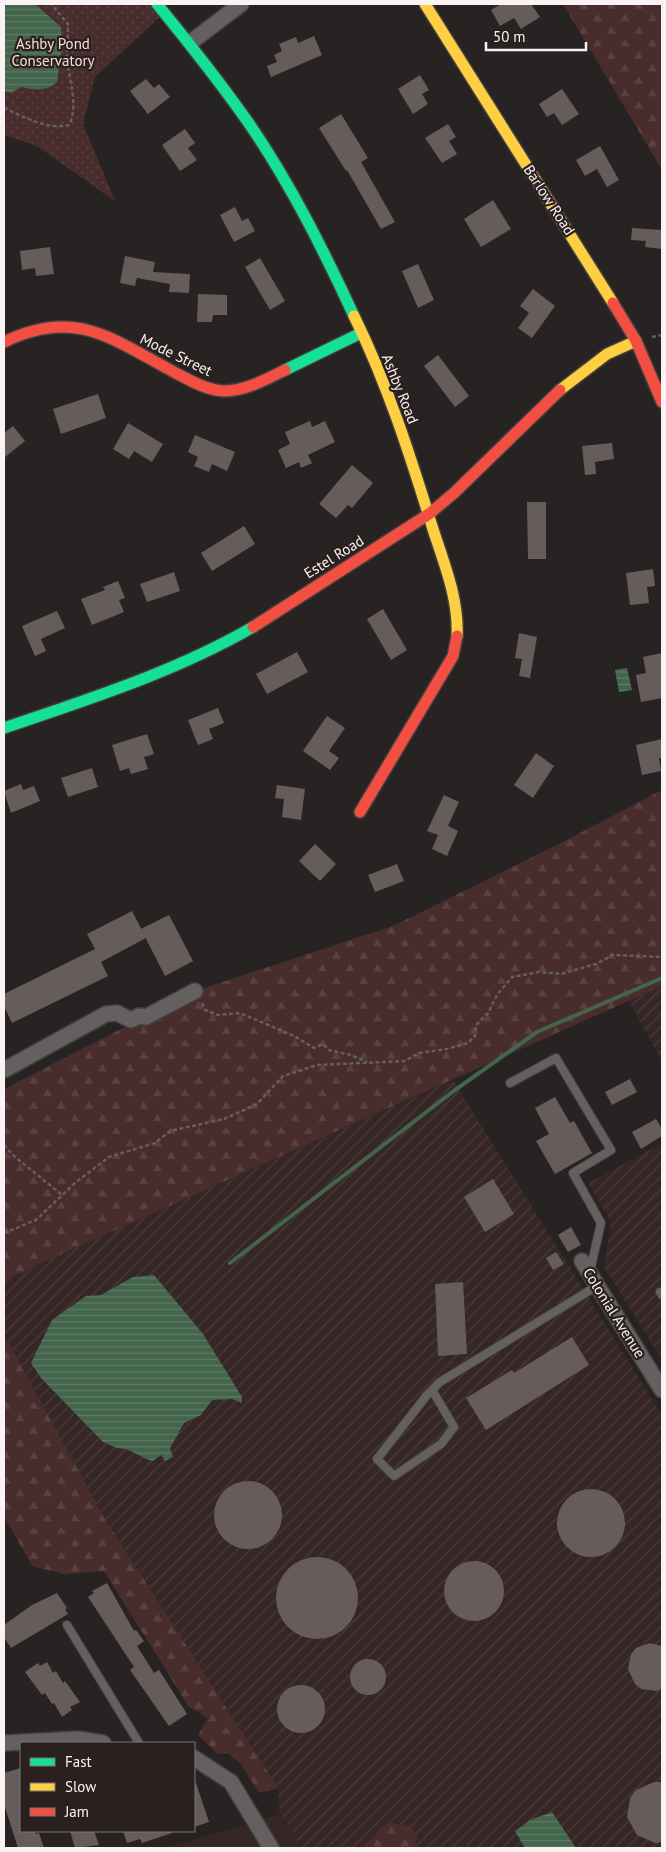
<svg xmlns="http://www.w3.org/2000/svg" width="666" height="1852" font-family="'PT Sans',sans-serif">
<defs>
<pattern id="industrial-furrows" width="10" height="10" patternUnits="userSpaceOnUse" patternTransform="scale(1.25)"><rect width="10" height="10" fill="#362626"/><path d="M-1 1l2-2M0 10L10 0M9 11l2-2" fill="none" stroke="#4a3b3b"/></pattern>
<pattern id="grass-dots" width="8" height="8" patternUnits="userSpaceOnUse" patternTransform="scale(1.25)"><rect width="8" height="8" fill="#492d2d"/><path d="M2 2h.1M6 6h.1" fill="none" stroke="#5b4242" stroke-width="1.8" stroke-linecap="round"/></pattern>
<pattern id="forest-firs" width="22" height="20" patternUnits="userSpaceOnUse" patternTransform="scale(1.25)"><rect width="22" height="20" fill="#492d2d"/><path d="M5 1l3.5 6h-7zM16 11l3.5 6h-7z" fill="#5b4242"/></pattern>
<pattern id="water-rules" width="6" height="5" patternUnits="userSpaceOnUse" patternTransform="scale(1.25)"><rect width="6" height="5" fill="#43654c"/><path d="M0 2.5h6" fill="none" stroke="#5f7c66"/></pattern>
</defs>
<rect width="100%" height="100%" fill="#282323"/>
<polygon fill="#362626" points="280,1814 301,1848 166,1848"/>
<g fill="url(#industrial-furrows)">
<polygon points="662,986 662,1062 629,1001"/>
<polygon points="453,1080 662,1415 662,1848 301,1848 280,1814 278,1788 105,1519 4,1335 4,1280"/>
<polygon points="662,1143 662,1360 604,1267 611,1223 589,1183"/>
</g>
<polygon fill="url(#grass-dots)" points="4,4 157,4 165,12 95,77 83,124 115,201 37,146 4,135"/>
<g fill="url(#forest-firs)">
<polygon points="563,4 662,4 662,170"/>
<polygon points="662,790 662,986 4,1280 4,1089 195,991 393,926 559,844"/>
<polygon points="4,1335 105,1519 278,1788 259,1793 241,1764 228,1753 218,1754 198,1735 208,1718 189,1707 104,1571 64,1574 32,1566 4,1516"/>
<polygon points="393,1823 410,1826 417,1835 415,1848 363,1848 382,1827"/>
</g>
<g fill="url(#water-rules)">
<path d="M 4,4 L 35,4 L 61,27 L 62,47 L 57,82 C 46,92 35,90 21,87 L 11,93 L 4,91 Z"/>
<polygon points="627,668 632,690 619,692 615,670"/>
<polygon points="154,1275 203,1334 242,1397 242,1403 232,1399 212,1400 201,1415 184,1423 170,1448 173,1457 165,1461 161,1455 153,1461 149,1460 126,1449 117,1448 103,1442 41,1378 31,1363 52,1320 86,1296 101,1295 133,1277"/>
<polygon points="552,1812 576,1848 525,1848 515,1831 530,1820"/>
</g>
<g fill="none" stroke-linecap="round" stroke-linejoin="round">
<polyline stroke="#43654c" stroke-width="4" points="230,1263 455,1090 537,1032 662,978"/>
</g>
<g fill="#675c5c">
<polygon points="501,4 531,4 540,17 521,29 514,18 500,26 491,10"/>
<polygon points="314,36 322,55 271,77 267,66 277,62 274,55 282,51 279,44 296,37 298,43"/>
<polygon points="420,75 429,90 422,94 428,104 413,114 398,89"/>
<polygon points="146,79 154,88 159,84 170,97 148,114 130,91"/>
<polygon points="562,89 579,114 562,125 554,113 547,117 539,104"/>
<polygon points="341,114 368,158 361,162 395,222 381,229 347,170 346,171 319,128"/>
<polygon points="448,124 456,137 449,141 457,154 442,163 425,138"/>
<polygon points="185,129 195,143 188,148 197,160 180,171 162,145"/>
<polygon points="600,146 619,180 607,187 597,169 585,176 576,160"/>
<polygon points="493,200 511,229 481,247 464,219"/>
<polygon points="235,207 242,221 248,218 255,231 234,242 220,215"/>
<polygon points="632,228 662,230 662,249 645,247 646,241 631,240"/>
<polygon points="50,247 54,274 36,276 35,268 22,270 20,251"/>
<polygon points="125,256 155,262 153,272 190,274 189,293 169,292 170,284 137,278 135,286 120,283"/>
<polygon points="260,258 285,301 270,310 245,267"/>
<polygon points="418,264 434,300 418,308 402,271"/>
<polygon points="533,289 555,306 532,338 518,328 529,313 520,306"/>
<polygon points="198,294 227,295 227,315 213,315 212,322 197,322"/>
<polygon points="438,355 469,396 455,407 424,366"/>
<polygon points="98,394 106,418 61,434 53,409"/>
<polygon points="310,421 312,427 325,421 335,442 308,455 312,463 301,468 299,462 286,468 278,450 290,444 285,432"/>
<polygon points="128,423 163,444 152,462 134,451 129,459 113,449"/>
<polygon points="13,426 25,441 4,458 4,433"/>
<polygon points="195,435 235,452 227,471 212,464 209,472 194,466 198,457 188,452"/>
<polygon points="612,443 614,459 595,462 596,474 585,475 582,446"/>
<polygon points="352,465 373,483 352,508 348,505 336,518 319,504"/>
<polygon points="527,502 546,502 546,559 528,559"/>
<polygon points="244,526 255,544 212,571 201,553"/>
<polygon points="653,569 655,586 647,587 649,603 630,605 626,573"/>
<polygon points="174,572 180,591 147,602 140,584"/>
<polygon points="118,581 125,598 119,600 124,612 92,625 81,599 105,590 103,587"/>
<polygon points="383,609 407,650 391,660 367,619"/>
<polygon points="57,611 65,628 41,639 46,651 35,656 22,626"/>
<polygon points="519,633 537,637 530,678 519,676 522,659 515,658"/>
<polygon points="297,652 308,672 267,694 256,674"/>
<polygon points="662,653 662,698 641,702 636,675 646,673 643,657"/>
<polygon points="218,708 224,723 209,729 213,739 198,745 188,720"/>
<polygon points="327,716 345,728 329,751 339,758 330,770 303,751"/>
<polygon points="147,734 154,754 144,757 148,769 131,774 129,768 120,771 112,745"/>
<polygon points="662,739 662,758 659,758 661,771 642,775 636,745"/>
<polygon points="536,753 554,766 533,798 514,785"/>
<polygon points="92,768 98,787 68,797 61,778"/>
<polygon points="21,784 23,790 34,786 40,801 11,813 4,791"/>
<polygon points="277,785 305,789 301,820 282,817 284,799 275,798"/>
<polygon points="444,795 459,802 448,826 458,831 447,856 432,849 438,835 427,831"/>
<polygon points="315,844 336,864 320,881 299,861"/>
<polygon points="397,864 404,881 375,892 368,875"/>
<polygon points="132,911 146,938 101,962 108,976 12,1023 4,1006 4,994 95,949 87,934"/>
<polygon points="169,915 193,961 165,976 141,929"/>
<polygon points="630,1079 637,1092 612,1105 605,1092"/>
<polygon points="555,1097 570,1123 574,1121 592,1153 555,1174 536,1141 549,1134 535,1108"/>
<polygon points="656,1119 662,1129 662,1136 641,1149 632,1132"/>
<polygon points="493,1179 514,1214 485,1232 464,1197"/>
<polygon points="571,1227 581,1245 568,1252 558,1235"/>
<polygon points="556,1252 564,1264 553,1270 546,1258"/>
<polygon points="463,1282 467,1354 438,1356 435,1284"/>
<polygon points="572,1337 589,1365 486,1430 466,1398 512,1370 514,1373"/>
<circle cx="248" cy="1515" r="34"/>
<circle cx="591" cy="1523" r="34"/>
<circle cx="317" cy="1598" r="41"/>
<circle cx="474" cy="1591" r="30"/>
<polygon points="107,1583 134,1631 136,1630 144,1641 137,1646 154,1673 159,1670 187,1714 169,1726 130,1670 134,1667 88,1597 94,1593 92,1591"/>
<polygon points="57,1593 67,1608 65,1609 68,1614 11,1648 4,1637 4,1625 32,1605"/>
<polygon points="650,1643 662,1646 662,1688 657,1691 641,1689 635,1684 628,1669 631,1654 636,1648"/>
<circle cx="368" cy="1677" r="18"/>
<polygon points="47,1662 53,1673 56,1671 63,1683 65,1681 80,1702 70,1707 72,1710 62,1717 54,1703 52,1704 45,1693 42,1695 25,1672 38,1663 40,1666"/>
<circle cx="301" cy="1709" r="24"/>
<polygon points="21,1768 21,1831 35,1831 36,1834 39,1833 44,1848 18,1848 4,1804 4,1773"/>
<polygon points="654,1782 662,1782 662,1842 655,1843 637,1835 627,1817 630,1798 636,1790"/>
<polygon points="194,1783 196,1783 209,1822 194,1827"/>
<polygon points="70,1831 94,1831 99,1845 75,1848"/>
<polygon points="123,1831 171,1831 172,1833 142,1843 140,1839 127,1843"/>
</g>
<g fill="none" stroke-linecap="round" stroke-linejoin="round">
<g stroke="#433f3f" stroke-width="10">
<g id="lane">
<polyline points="510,1083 556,1058 611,1150 573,1173 601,1223 590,1271"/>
<polyline points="660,1292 662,1295"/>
<polyline points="432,1390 454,1427 441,1444 394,1476 377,1459 427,1395 440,1382 597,1286"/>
<polyline points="67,1625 139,1743"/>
</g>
</g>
<g stroke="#433f3f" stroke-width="18">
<g id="street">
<polyline points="191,42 241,4"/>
<polyline points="4,1070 106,1014 117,1013 131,1020 139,1016 146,1017 195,991"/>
<polyline points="582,1261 662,1390"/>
<polyline points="4,1743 78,1739 103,1743"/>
<polyline points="194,1758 231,1782 271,1848"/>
</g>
</g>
<g stroke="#433f3f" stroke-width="14">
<g id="fast">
<path d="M 157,4 C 189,43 219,81 248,122 C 290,183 323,249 354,316"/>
<polyline points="285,370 361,333"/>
<path d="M 4,728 C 89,699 175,672 253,627"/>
</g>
</g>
<g stroke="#433f3f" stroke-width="14">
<g id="slow">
<polyline points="425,4 613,303"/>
<path d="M 354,316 C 387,383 410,455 432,526 C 443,561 459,598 457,636"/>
<polyline points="560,390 607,354 636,341"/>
</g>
</g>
<g stroke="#433f3f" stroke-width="14">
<g id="jam">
<polyline points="613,303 636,341 662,402"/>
<path d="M 4,342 C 75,307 112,339 174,372 C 189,380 206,390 224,391 C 245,391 267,379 285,370"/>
<polyline points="253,627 429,514 454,493 560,390"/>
<polyline points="360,812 453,656 457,636"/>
</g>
</g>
<g stroke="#645f5f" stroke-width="2.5" stroke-dasharray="4 2.5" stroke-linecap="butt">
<path d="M 4,108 C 24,117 47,130 69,125 C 79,106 69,79 67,59 C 67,48 68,36 68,24 L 51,4"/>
<polyline points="652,337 662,335"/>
<polyline points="202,1003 205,1010 218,1015 240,1013 294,1036 314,1048 323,1044 329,1050 351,1055 367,1062"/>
<polyline points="4,1145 15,1157 62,1195"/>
<polyline points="4,1233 36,1220 75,1183 109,1157 155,1143 170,1131 224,1119 257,1104 283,1076 317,1065 405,1061 419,1053 447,1049 468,1043 475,1036 476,1025 488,1013 497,995 512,977 539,972 561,974 596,964 613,955 662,957"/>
</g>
<use href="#lane" stroke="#646060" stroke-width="8"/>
<use href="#street" stroke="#646060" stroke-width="15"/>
<use href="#fast" stroke="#16e098" stroke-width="11"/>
<use href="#slow" stroke="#ffcf43" stroke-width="11"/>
<use href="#jam" stroke="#f24e42" stroke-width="11"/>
</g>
<g text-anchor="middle" stroke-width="4.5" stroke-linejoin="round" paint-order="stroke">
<g font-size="15" fill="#fbdada" stroke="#2b2020">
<text x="53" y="49">Ashby Pond<tspan x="53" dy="17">Conservatory</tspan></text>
</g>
<g font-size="15" fill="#fbf3f3" stroke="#2b2020">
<text transform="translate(549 200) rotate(57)" y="5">Barlow Road</text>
<text transform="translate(176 355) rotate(26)" y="5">Mode Street</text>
<text transform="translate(400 389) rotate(68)" y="5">Ashby Road</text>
<text transform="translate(334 557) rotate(-32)" y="5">Estel Road</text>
<text transform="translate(614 1313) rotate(58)" y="5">Colonial Avenue</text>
</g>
</g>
<rect width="666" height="1852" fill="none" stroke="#fbf3f3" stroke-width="10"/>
<rect x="20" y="1742" width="175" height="90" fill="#2b2020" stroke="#7e7474"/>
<rect x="30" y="1758" width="25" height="8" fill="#16e098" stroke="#7e7474"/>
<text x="65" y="1767" font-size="15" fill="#fbf3f3">Fast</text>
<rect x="30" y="1783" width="25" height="8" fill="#ffcf43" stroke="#7e7474"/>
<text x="65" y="1792" font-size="15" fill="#fbf3f3">Slow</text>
<rect x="30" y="1808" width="25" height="8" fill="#f24e42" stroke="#7e7474"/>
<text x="65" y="1817" font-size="15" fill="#fbf3f3">Jam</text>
<path d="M486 42v8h100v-8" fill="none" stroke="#fbf3f3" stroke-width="2.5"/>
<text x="493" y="42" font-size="15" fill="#fbf3f3" stroke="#2b2020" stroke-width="4" paint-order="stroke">50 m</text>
</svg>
